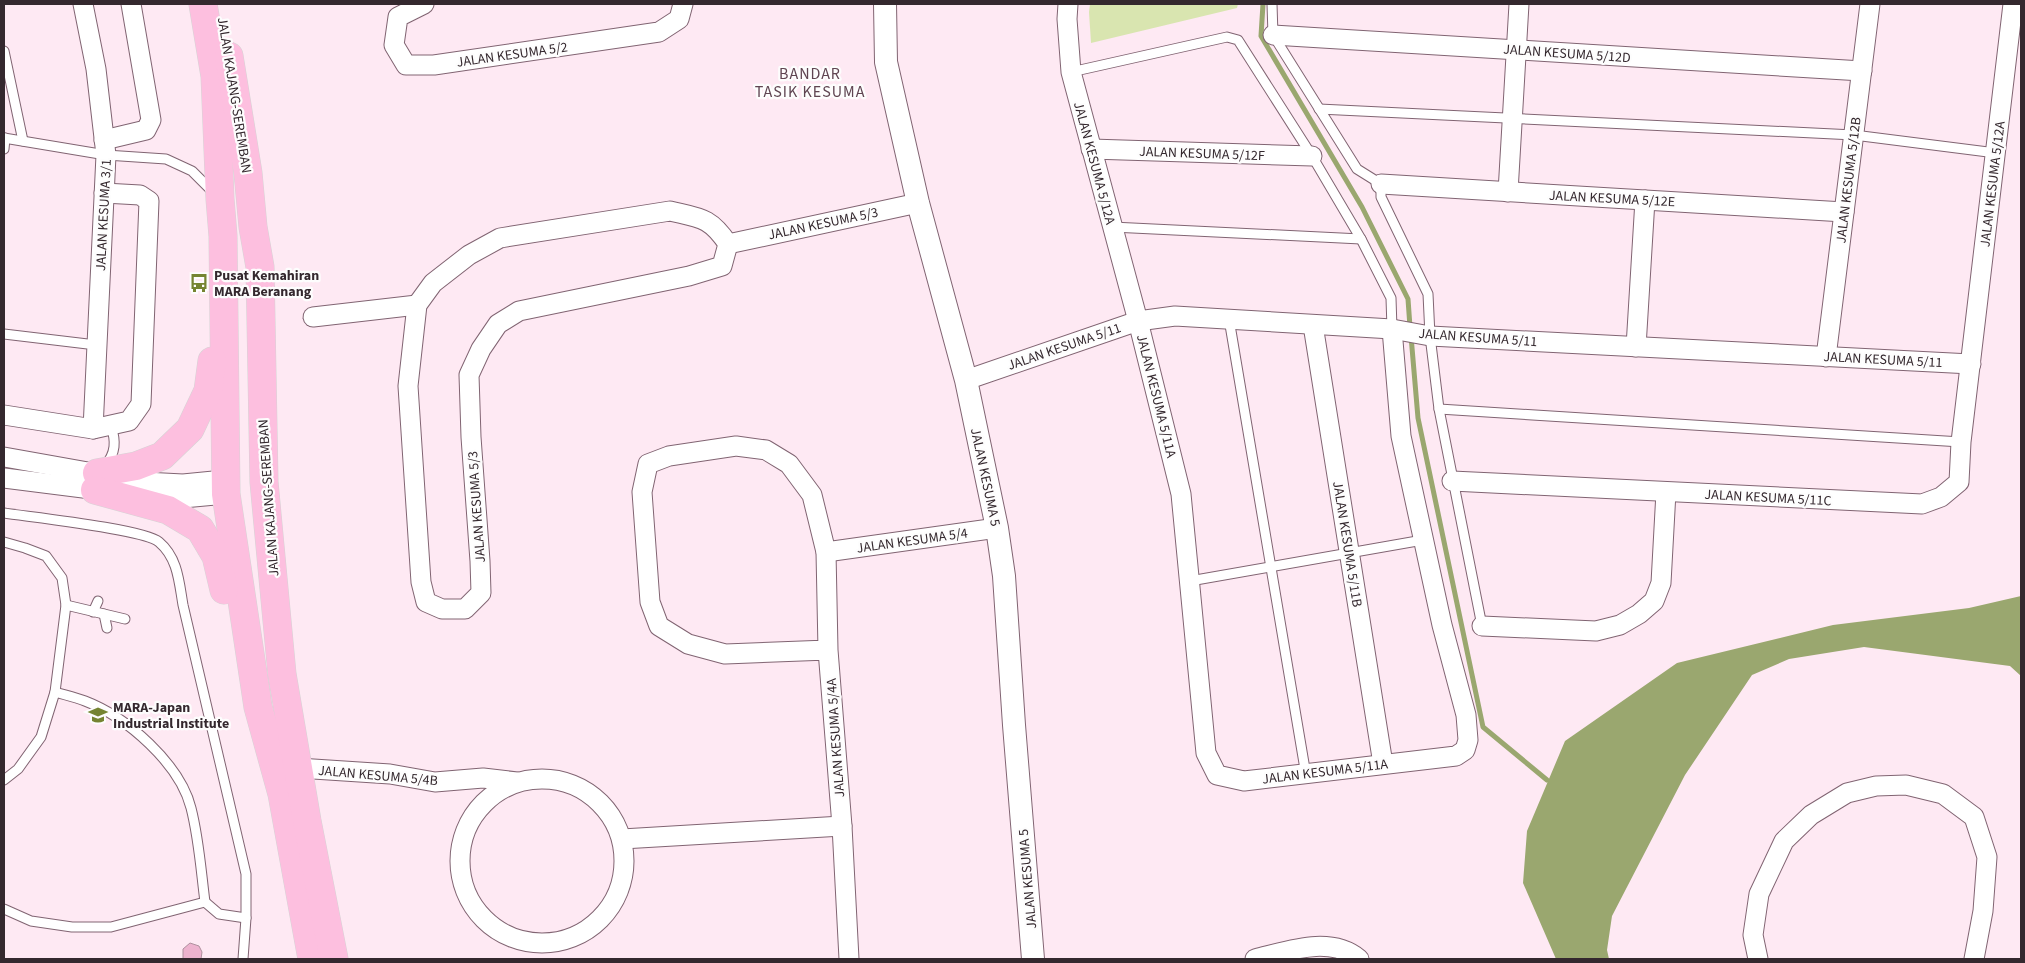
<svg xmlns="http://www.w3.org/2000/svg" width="2025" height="963" font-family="'Source Sans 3',sans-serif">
<rect width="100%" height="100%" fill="#fee9f3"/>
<polygon fill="#d9e5b0" points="1090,4 1238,4 1237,8 1091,43 1089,12"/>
<polygon fill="#9aa76f" points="2021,596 2021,676 2010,666 1864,647 1789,659 1752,675 1685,775 1612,916 1607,950 1609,959 1556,959 1523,883 1527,831 1565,741 1677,663 1833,625 1969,608"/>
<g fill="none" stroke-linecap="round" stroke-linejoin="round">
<g stroke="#9aa76f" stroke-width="5">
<polyline points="1263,4 1261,36 1362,207 1408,299 1410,327"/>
<polyline points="1411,336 1418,418 1483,727 1547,780"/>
</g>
</g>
<polygon fill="#edb2ce" stroke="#af909e" points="190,943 199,946 202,952 201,959 183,959 183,949"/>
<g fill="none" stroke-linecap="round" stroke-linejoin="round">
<g stroke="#816472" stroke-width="11">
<g id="service">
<polyline points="1272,4 1273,35 1357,169 1381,184 1381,197 1428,294 1430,336 1439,409 1482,626"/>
<polyline points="4,51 23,141"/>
<polyline points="1071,72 1227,37 1238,40 1312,156 1361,239 1391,298 1392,329"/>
<polyline points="1319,109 1854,135 1996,153"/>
<polyline points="4,138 106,155 166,159 192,171 213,192"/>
<polyline points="4,149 5,138"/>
<polyline points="1112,227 1361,239"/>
<polyline points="1229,319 1306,775"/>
<polyline points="4,334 96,345"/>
<polyline points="1439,409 1961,442"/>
<path d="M 105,466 C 116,453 116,441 111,426"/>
<path d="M 4,513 C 30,517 144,529 159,542 C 178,558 179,582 183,605 L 246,874 L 246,918 L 243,959"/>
<polyline points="4,542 25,548 46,556 62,578 66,605 55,692 41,737 18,769 4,780"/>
<polyline points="1190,581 1423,540"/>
<polyline points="66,605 125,619"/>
<polyline points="93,612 98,601"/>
<polyline points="104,614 107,628"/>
<polyline points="205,902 219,914 246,918"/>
<path d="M 4,909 L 31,921 L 72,927 L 111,927 L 205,902 C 201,871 199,839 191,808 C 180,764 127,717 85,701 C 75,697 65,695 55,692"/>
</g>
</g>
<g stroke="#816472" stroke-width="21">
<g id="minor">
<polyline points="83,4 96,69 106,155 93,429"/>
<polyline points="424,4 398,17 394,45 406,65 434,65 659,32 679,19 683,4"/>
<polyline points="1068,4 1067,19 1071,72 1138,321 1181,494 1206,753 1217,775 1244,781 1456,756 1465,750 1468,740 1466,715 1442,625 1401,436 1392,329"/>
<polyline points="1273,35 1862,71"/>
<polyline points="104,140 146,130 151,120 131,4"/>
<polyline points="1091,149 1312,156"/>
<polyline points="1381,184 1844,212"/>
<polyline points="1508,192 1519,4"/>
<path d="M 670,211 C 700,218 710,217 728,244 L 722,266 L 689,276 L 519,311 L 498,324 L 481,349 L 469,375 L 471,437 L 480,561 L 481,593 L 465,609 L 442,609 L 426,602 L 421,582 L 408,386 L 417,305 L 433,283 L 469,255 L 500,238 Z"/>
<polyline points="728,244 918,203"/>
<polyline points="313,317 417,305"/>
<polyline points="1313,325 1383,764"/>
<polyline points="1636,347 1645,200"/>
<polyline points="1826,357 1870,4"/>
<polyline points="966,380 1138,321 1175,316 1392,329 1430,336 1971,364"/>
<polyline points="4,415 93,429 129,421 141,404 149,201 140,195 104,193"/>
<polyline points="4,457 144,482 183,484 224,480"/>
<polyline points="4,478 107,491"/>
<polyline points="1452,481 1922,504 1941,497 1959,482 1961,442 2013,4"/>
<polyline points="149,496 183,498 226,494"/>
<polyline points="826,552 997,528"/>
<polyline points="1482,626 1596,631 1620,625 1639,614 1654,601 1661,583 1666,492"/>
<polyline points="828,650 725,654 688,644 659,626 650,602 642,492 648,464 669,456 736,446 766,450 789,464 812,495 826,552 828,650 842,826 849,959"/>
<polyline points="298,768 390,774 435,782 483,778 517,782"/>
<circle cx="542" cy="861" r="82"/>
<polyline points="622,839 842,826"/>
<path d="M 1255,959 C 1288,951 1330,935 1359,959"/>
<polyline points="1758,959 1753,935 1759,894 1784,841 1811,815 1847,793 1876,786 1906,785 1943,794 1974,817 1987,857 1983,911 1974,959"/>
</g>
</g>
<g stroke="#816472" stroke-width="24">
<polyline id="tertiary" points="885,4 886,62 918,203 966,380 997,528 1004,576 1014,725 1033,959"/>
</g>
<g stroke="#d6d4d5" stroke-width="29">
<g id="primary">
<polyline points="203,4 215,76 220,199 223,236 226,494 258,707 282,794 312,959"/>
<polyline points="229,56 248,173 253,227 260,267 264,482 282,674 307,821 334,959"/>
<polyline points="97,473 136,466 162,456 190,429 208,391 212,361"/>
<polyline points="95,490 168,510 200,529 216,556 224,590"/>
</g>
</g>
<use href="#service" stroke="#fff" stroke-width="9"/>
<use href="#minor" stroke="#fff" stroke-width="19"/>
<use href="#tertiary" stroke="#fff" stroke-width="22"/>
<use href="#primary" stroke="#fdbfdf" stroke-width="28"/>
</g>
<defs>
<g id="bus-bare" transform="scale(1.5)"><path d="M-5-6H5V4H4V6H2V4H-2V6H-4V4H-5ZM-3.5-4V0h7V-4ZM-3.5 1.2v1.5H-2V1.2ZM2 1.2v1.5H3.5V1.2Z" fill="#758432" stroke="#fdfdfd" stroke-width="2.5" paint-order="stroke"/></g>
<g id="university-bare" transform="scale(1.5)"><path d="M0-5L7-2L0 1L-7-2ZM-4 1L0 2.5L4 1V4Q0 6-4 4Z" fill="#758432" stroke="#fdfdfd" stroke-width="2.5" paint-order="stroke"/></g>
</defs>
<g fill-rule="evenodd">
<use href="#bus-bare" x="199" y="283"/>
<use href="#university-bare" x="98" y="715"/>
</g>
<g text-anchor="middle" stroke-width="4.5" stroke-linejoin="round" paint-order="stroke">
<g font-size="14" fill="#34282e" stroke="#fdfdfd">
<text transform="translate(1567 53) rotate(4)" y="5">JALAN KESUMA 5/12D</text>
<text transform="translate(512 54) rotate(-8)" y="5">JALAN KESUMA 5/2</text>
<text transform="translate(235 95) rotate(81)" y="5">JALAN KAJANG-SEREMBAN</text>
<text transform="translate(1202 153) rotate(2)" y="5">JALAN KESUMA 5/12F</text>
<text transform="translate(1095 163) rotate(75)" y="5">JALAN KESUMA 5/12A</text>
<text transform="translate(1848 180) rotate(-83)" y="5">JALAN KESUMA 5/12B</text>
<text transform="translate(1992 184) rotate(-83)" y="5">JALAN KESUMA 5/12A</text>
<text transform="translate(1612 198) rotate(3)" y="5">JALAN KESUMA 5/12E</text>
<text transform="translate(103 215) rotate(-87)" y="5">JALAN KESUMA 3/1</text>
<text transform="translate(823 223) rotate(-12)" y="5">JALAN KESUMA 5/3</text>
<text transform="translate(1478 337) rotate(4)" y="5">JALAN KESUMA 5/11</text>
<text transform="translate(1064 346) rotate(-19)" y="5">JALAN KESUMA 5/11</text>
<text transform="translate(1883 359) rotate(3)" y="5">JALAN KESUMA 5/11</text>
<text transform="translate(1157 396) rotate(76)" y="5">JALAN KESUMA 5/11A</text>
<text transform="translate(986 477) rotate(78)" y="5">JALAN KESUMA 5</text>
<text transform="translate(1768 497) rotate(3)" y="5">JALAN KESUMA 5/11C</text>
<text transform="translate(268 498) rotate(-94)" y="5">JALAN KAJANG-SEREMBAN</text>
<text transform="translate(476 507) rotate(-94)" y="5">JALAN KESUMA 5/3</text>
<text transform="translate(912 540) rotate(-8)" y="5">JALAN KESUMA 5/4</text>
<text transform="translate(1348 544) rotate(81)" y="5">JALAN KESUMA 5/11B</text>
<text transform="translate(835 738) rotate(-94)" y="5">JALAN KESUMA 5/4A</text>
<text transform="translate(1325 771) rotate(-7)" y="5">JALAN KESUMA 5/11A</text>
<text transform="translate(378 775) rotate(5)" y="5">JALAN KESUMA 5/4B</text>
<text transform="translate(1027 879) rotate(-95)" y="5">JALAN KESUMA 5</text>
</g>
<g font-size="14" font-weight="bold" fill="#34282e" stroke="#fdfdfd" text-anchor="start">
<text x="214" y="280">Pusat Kemahiran<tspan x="214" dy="16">MARA Beranang</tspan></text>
<text x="113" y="712">MARA-Japan<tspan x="113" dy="16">Industrial Institute</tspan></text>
</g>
<g font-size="16" letter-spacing="1" fill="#5f4451" stroke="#fdfdfd">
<text x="810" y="79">BANDAR<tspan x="810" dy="18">TASIK KESUMA</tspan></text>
</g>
</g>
<rect width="2025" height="963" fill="none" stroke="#34282e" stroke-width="10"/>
</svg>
